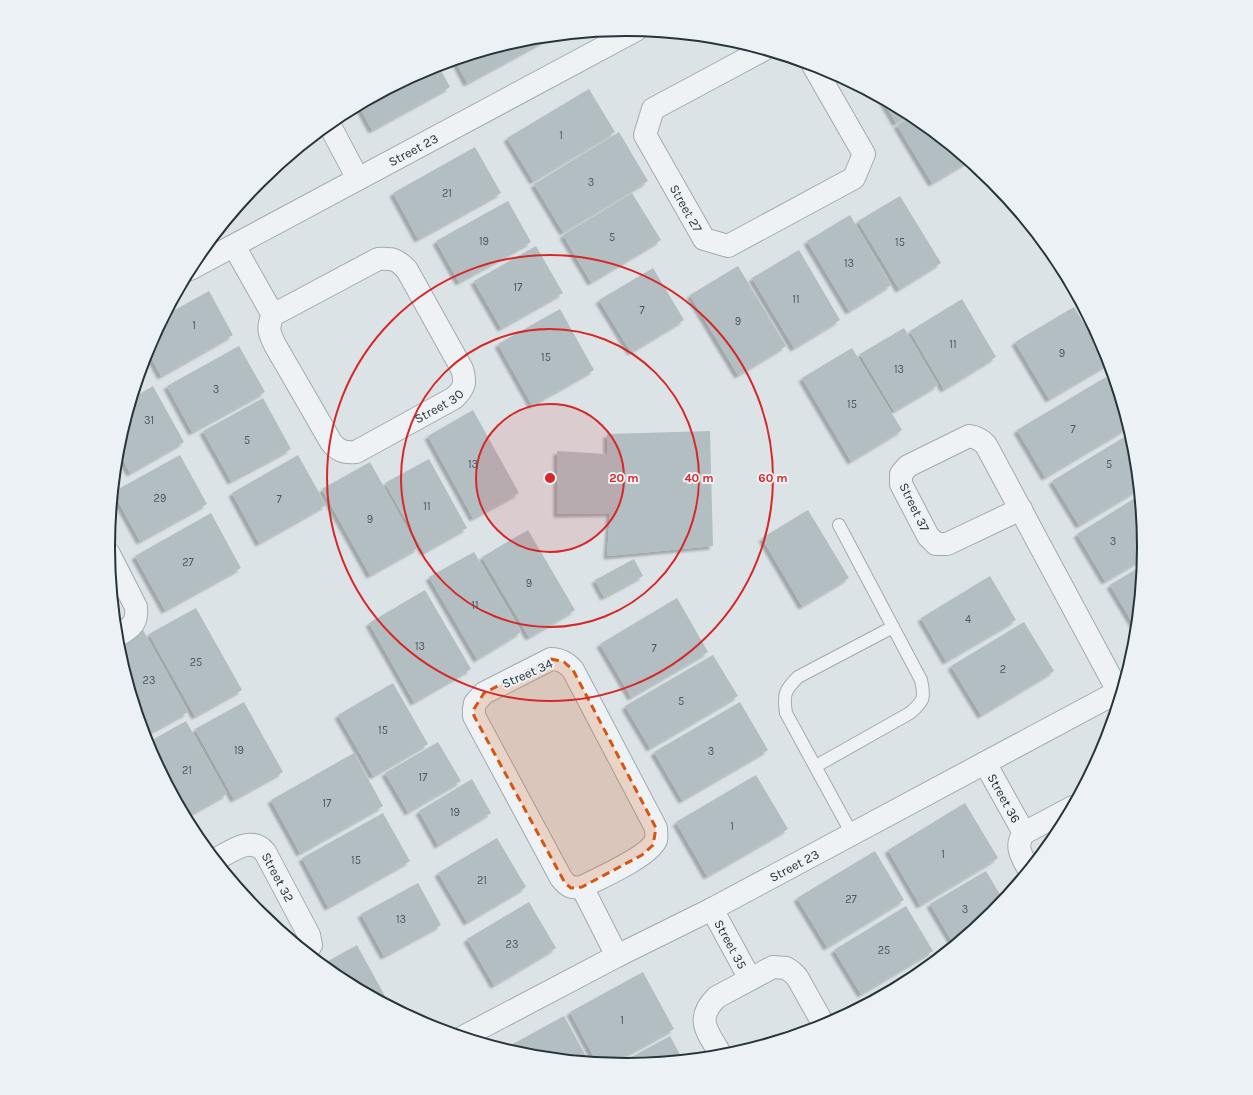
<svg xmlns="http://www.w3.org/2000/svg" width="1253" height="1095" font-family="Karla,sans-serif">
<defs>
<filter id="shadow"><feDropShadow dx="-3.5" dy="3.5" stdDeviation="1" flood-color="#0004"/></filter>
</defs>
<rect width="100%" height="100%" fill="#dbe3e6"/>
<g fill="#b3bec2" filter="url(#shadow)">
<polygon points="553,36 467,83 455,60 526,39"/>
<polygon points="438,65 450,87 372,130 359,106 428,68"/>
<polygon points="589,89 615,132 533,181 507,138"/>
<polygon points="882,99 910,114 896,123"/>
<polygon points="913,115 915,117 969,161 932,183 897,125"/>
<polygon points="619,132 648,181 563,232 534,184"/>
<polygon points="475,147 501,193 418,239 393,193"/>
<polygon points="632,193 661,240 591,282 563,235"/>
<polygon points="900,196 941,263 899,289 858,221"/>
<polygon points="508,201 531,242 459,282 436,241"/>
<polygon points="850,215 891,285 849,311 807,241"/>
<polygon points="536,246 563,293 501,328 474,281"/>
<polygon points="799,250 840,320 794,348 752,278"/>
<polygon points="738,266 786,346 738,375 690,295"/>
<polygon points="653,268 684,320 631,352 599,300"/>
<polygon points="209,291 233,335 161,376 147,350 166,315"/>
<polygon points="962,299 996,357 944,389 910,331"/>
<polygon points="1074,307 1108,364 1049,399 1015,342"/>
<polygon points="560,309 594,370 532,405 498,344"/>
<polygon points="904,328 938,385 894,411 860,354"/>
<polygon points="239,346 265,392 192,432 167,386"/>
<polygon points="852,348 902,430 851,461 802,378"/>
<polygon points="1106,377 1122,402 1129,427 1045,477 1017,430"/>
<polygon points="153,386 184,442 130,473 118,450 118,446 133,398"/>
<polygon points="263,398 291,449 231,481 203,431"/>
<polygon points="473,410 519,493 473,518 428,436"/>
<polygon points="710,431 713,546 607,556 610,513 557,514 557,451 607,454 607,434"/>
<polygon points="1131,433 1135,447 1139,489 1079,525 1052,481"/>
<polygon points="180,455 207,504 140,541 113,492"/>
<polygon points="298,455 326,505 259,543 232,493"/>
<polygon points="429,459 467,528 424,552 385,483"/>
<polygon points="370,462 418,548 370,575 322,489"/>
<polygon points="1140,495 1145,548 1144,558 1105,581 1077,534"/>
<polygon points="808,510 849,578 802,606 762,538"/>
<polygon points="211,513 241,568 165,610 135,556"/>
<polygon points="528,530 575,610 529,637 482,557"/>
<polygon points="474,552 521,632 477,659 429,577"/>
<polygon points="634,559 643,576 604,597 595,580"/>
<polygon points="1143,565 1142,574 1137,630 1110,585"/>
<polygon points="990,576 1016,620 946,661 921,618"/>
<polygon points="425,590 471,669 414,702 369,623"/>
<polygon points="677,598 708,652 631,697 600,644"/>
<polygon points="196,608 242,690 195,716 149,634"/>
<polygon points="1024,622 1054,671 981,715 951,666"/>
<polygon points="143,630 188,712 144,736 118,645"/>
<polygon points="713,655 738,696 650,748 625,706"/>
<polygon points="393,683 428,744 373,776 338,715"/>
<polygon points="244,702 283,772 234,799 195,729"/>
<polygon points="740,702 768,750 682,800 654,752"/>
<polygon points="186,721 227,794 186,817 147,743"/>
<polygon points="438,742 461,781 408,812 385,773"/>
<polygon points="354,753 383,806 300,853 271,800"/>
<polygon points="756,775 788,829 707,876 676,822"/>
<polygon points="472,779 491,813 438,845 419,811"/>
<polygon points="965,803 998,858 920,905 888,850"/>
<polygon points="383,813 410,861 328,907 302,858"/>
<polygon points="497,838 526,887 467,922 438,873"/>
<polygon points="875,851 904,900 827,947 797,898"/>
<polygon points="986,871 1004,901 993,914 955,946 930,904"/>
<polygon points="418,883 441,925 384,956 361,914"/>
<polygon points="529,902 556,948 494,985 467,939"/>
<polygon points="906,906 933,951 861,994 834,950"/>
<polygon points="357,945 391,1007 338,978 321,965"/>
<polygon points="936,956 938,959 914,979 872,1001 869,996"/>
<polygon points="643,972 674,1029 610,1064 597,1063 570,1012"/>
<polygon points="564,1016 589,1062 525,1056 504,1049"/>
<polygon points="670,1036 683,1060 626,1066 617,1065"/>
</g>
<g fill="none" stroke-linecap="round" stroke-linejoin="round">
<g stroke="#a1abb0" stroke-width="14">
<g id="lane">
<path d="M 816,766 L 910,713 C 924,701 925,698 921,680 L 839,525"/>
<path d="M 852,834 L 786,713 C 783,694 785,690 798,677 L 893,627"/>
</g>
</g>
<g stroke="#a1abb0" stroke-width="24">
<g id="street">
<path id="s1" d="M 763,50 L 653,109 L 645,135 L 704,239 L 728,246 L 854,178 L 864,154 L 813,65"/>
<polyline points="329,124 358,179"/>
<path id="s2" d="M 234,246 L 273,315 C 267,327 269,333 275,345 L 331,442 C 338,451 344,453 356,452 L 454,398 C 465,388 466,382 462,369 L 407,270 C 397,259 392,258 378,259 L 273,315"/>
<path id="s3" d="M 190,269 L 636,30"/>
<path d="M 1021,509 L 947,544 L 936,544 L 928,536 L 901,484 L 901,474 L 908,466 L 969,436 C 976,437 981,439 986,445 L 1118,691"/>
<path d="M 109,554 L 136,607 C 138,624 130,628 117,636"/>
<path d="M 551,659 C 561,659 567,663 573,670 L 656,828 C 656,832 657,837 656,840 C 650,856 598,879 582,887 C 572,889 567,886 561,878 L 474,716 L 474,709 L 475,703 L 484,693 Z"/>
<path id="s4" d="M 985,763 L 1024,833"/>
<path id="s5" d="M 215,860 C 230,852 251,835 265,852 L 309,935 L 311,945 L 306,952"/>
<path d="M 1029,870 C 1022,857 1014,846 1024,833 L 1073,807"/>
<polyline points="582,887 617,956"/>
<path id="s6" d="M 712,909 L 750,979"/>
<path id="s7" d="M 463,1037 L 617,956 L 712,909 L 1123,689"/>
<path d="M 722,1057 C 709,1033 693,1020 717,997 L 773,967 L 786,968 L 792,972 L 797,977 L 825,1027"/>
</g>
</g>
<use href="#lane" stroke="#eef2f4" stroke-width="12"/>
<use href="#street" stroke="#eef2f4" stroke-width="22"/>
</g>
<path fill="#d55511" fill-opacity="0.2" stroke="#d55511" stroke-width="3" stroke-dasharray="8 5" stroke-linejoin="round" d="M 551,659 L 564,662 L 573,670 L 656,828 L 653,845 L 642,855 L 582,887 L 571,888 L 565,883 L 474,716 L 474,709 L 484,693 Z"/>
<circle cx="550" cy="478" r="74" fill="#d62828" fill-opacity=".12"/>
<g fill="none" stroke="#d62828" stroke-width="2">
<circle cx="550" cy="478" r="74"/>
<circle cx="550" cy="478" r="149"/>
<circle cx="550" cy="478" r="223"/>
</g>
<g text-anchor="middle" stroke-width="4" stroke-linejoin="round" paint-order="stroke">
<g font-size="11" fill="#49575e">
<text x="561" y="139">1</text>
<text x="591" y="186">3</text>
<text x="447" y="197">21</text>
<text x="612" y="241">5</text>
<text x="484" y="245">19</text>
<text x="900" y="246">15</text>
<text x="849" y="267">13</text>
<text x="518" y="291">17</text>
<text x="796" y="303">11</text>
<text x="642" y="314">7</text>
<text x="738" y="325">9</text>
<text x="194" y="329">1</text>
<text x="953" y="348">11</text>
<text x="1062" y="357">9</text>
<text x="546" y="361">15</text>
<text x="899" y="373">13</text>
<text x="216" y="393">3</text>
<text x="852" y="408">15</text>
<text x="149" y="424">31</text>
<text x="1073" y="433">7</text>
<text x="247" y="444">5</text>
<text x="473" y="468">13</text>
<text x="1109" y="468">5</text>
<text x="160" y="502">29</text>
<text x="279" y="503">7</text>
<text x="427" y="510">11</text>
<text x="370" y="523">9</text>
<text x="1113" y="545">3</text>
<text x="188" y="566">27</text>
<text x="529" y="587">9</text>
<text x="475" y="609">11</text>
<text x="968" y="623">4</text>
<text x="420" y="650">13</text>
<text x="654" y="652">7</text>
<text x="196" y="666">25</text>
<text x="1003" y="673">2</text>
<text x="149" y="684">23</text>
<text x="681" y="705">5</text>
<text x="383" y="734">15</text>
<text x="239" y="754">19</text>
<text x="711" y="755">3</text>
<text x="187" y="774">21</text>
<text x="423" y="781">17</text>
<text x="327" y="807">17</text>
<text x="455" y="816">19</text>
<text x="732" y="830">1</text>
<text x="943" y="858">1</text>
<text x="356" y="864">15</text>
<text x="482" y="884">21</text>
<text x="851" y="903">27</text>
<text x="965" y="913">3</text>
<text x="401" y="923">13</text>
<text x="512" y="948">23</text>
<text x="884" y="954">25</text>
<text x="622" y="1024">1</text>
</g>
<g font-size="13" fill="#26353c" stroke="#ebf1f4">
<text dy="5" stroke="none"><textPath href="#s3" startOffset="253">Street 23</textPath></text>
<text dy="5" stroke="none"><textPath href="#s1" startOffset="236">Street 27</textPath></text>
<text dy="5" stroke="none"><textPath href="#s2" startOffset="346">Street 30</textPath></text>
<text transform="translate(915 507) rotate(64)" y="5">Street 37</text>
<text transform="translate(527 673) rotate(-24)" y="5">Street 34</text>
<text dy="5" stroke="none"><textPath href="#s4" startOffset="40">Street 36</textPath></text>
<text dy="5" stroke="none"><textPath href="#s7" startOffset="373">Street 23</textPath></text>
<text dy="5" stroke="none"><textPath href="#s5" startOffset="84">Street 32</textPath></text>
<text dy="5" stroke="none"><textPath href="#s6" startOffset="40">Street 35</textPath></text>
</g>
</g>
<path d="M0 0H1253V1095H0ZM115 547a511 511 0 1 1 1022 0a511 511 0 1 1-1022 0Z" fill="#ebf1f4" fill-rule="evenodd"/>
<path fill="none" stroke="#26353c" stroke-width="2" d="M115 547a511 511 0 1 1 1022 0a511 511 0 1 1-1022 0Z"/>
<circle cx="550" cy="478" r="6" fill="#d62828" stroke="#ebf1f4" stroke-width="2"/>
<g font-size="12" text-anchor="middle" font-weight="bold" fill="#d62828" stroke="#ebf1f4" stroke-width="4" stroke-linejoin="round" paint-order="stroke">
<text x="624" y="482">20 m</text>
<text x="699" y="482">40 m</text>
<text x="773" y="482">60 m</text>
</g>
</svg>
